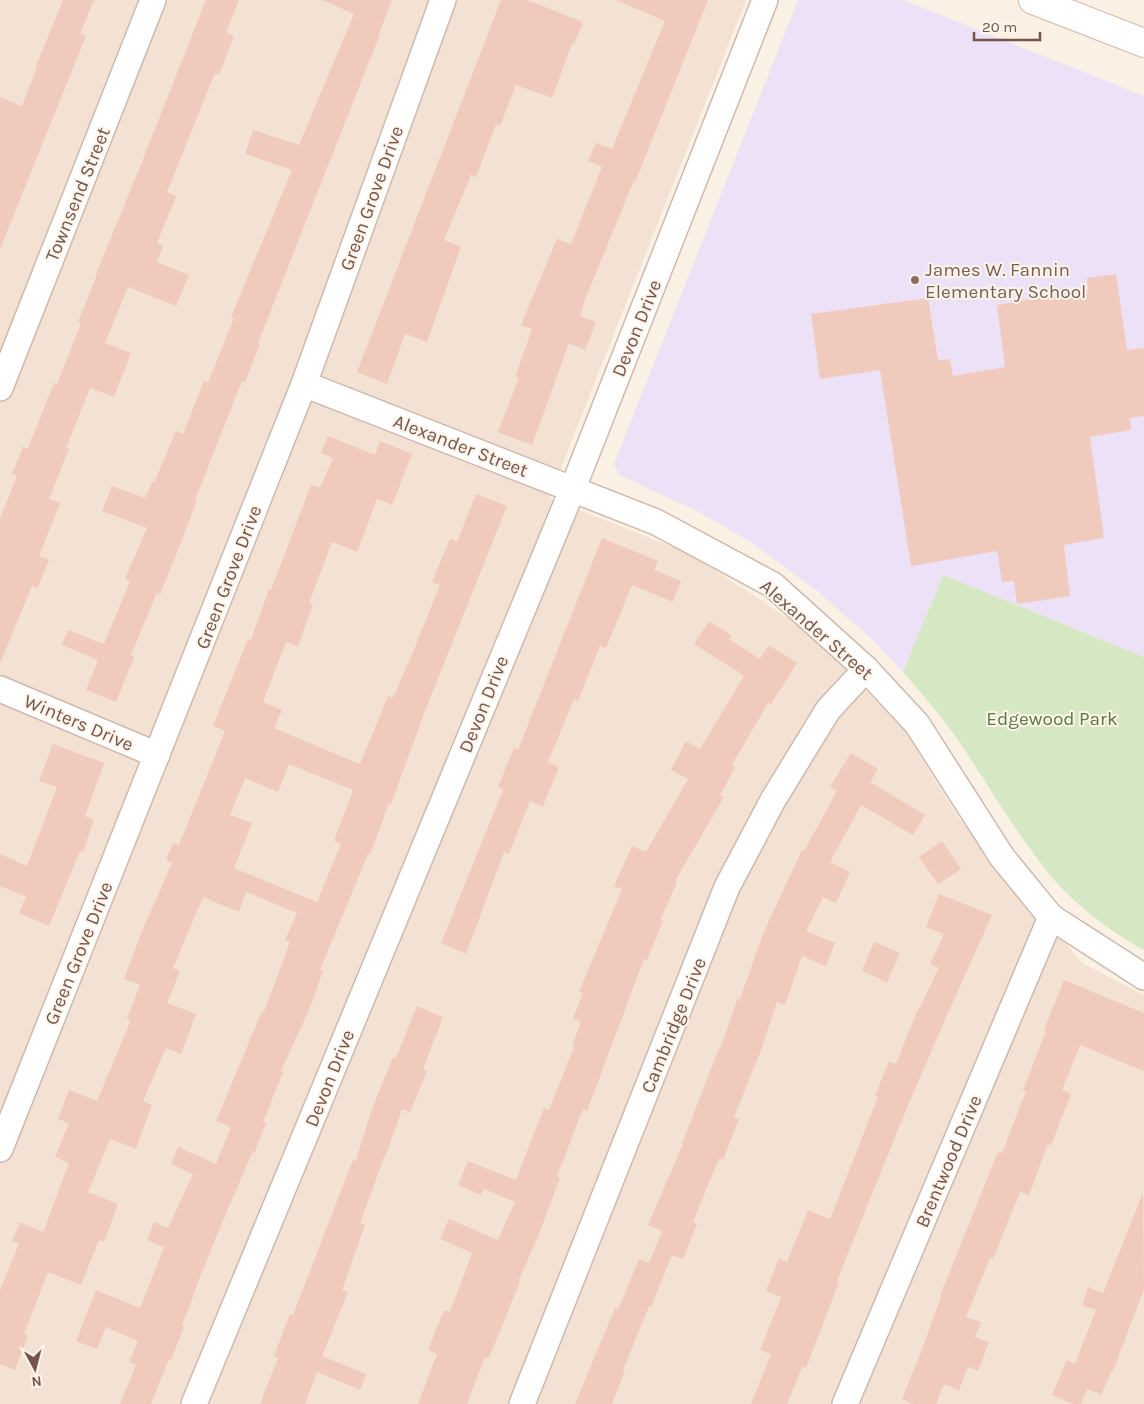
<svg xmlns="http://www.w3.org/2000/svg" width="1144" height="1404" font-family="Karla,sans-serif">
<rect width="100%" height="100%" fill="#fbf0e4"/>
<polygon fill="#f3e1d3" points="0,0 746,0 549,498 690,554 806,630 904,730 960,820 1082,963 1144,995 1144,1404 0,1404"/>
<polygon fill="#ede1f8" points="798,0 903,0 1144,96 1144,657 943,575 903,672 873,640 816,590 749,541 697,511 619,475 614,464"/>
<path fill="#d6e8c3" d="M 943,575 L 1144,657 L 1144,950 C 1110,932 1069,900 1045,869 C 1014,829 988,785 960,743 C 943,718 923,695 903,672 Z"/>
<g fill="#f0cbbd" fill-rule="evenodd">
<polygon points="63,0 94,0 80,34 86,36 0,249 0,97 22,106 37,67 36,66"/>
<polygon points="206,0 239,0 226,32 234,36 219,75 215,73 167,192 176,196 157,243 163,246 157,262 189,275 176,306 128,287 105,343 131,353 114,397 90,388 66,448 69,449 49,499 60,503 39,556 49,560 38,588 32,586 0,663 0,519 17,476 12,474 23,447 28,448 54,383 57,384 81,323 78,322 97,275 96,274 140,167"/>
<polygon points="322,0 392,0 379,34 380,34 258,343 260,344 245,382 242,381 195,500 197,500 178,550 160,594 157,592 131,655 134,657 116,702 86,690 98,660 62,645 68,630 104,644 130,581 125,579 147,528 102,511 112,486 145,498 152,482 154,483 176,431 183,434 204,381 208,383 234,318 231,317 292,170 245,154 253,130 299,145 354,14"/>
<polygon points="501,0 527,0 583,22 574,44 572,43 552,98 516,85 500,126 496,124 476,177 471,175 444,240 461,247 427,342 405,334 387,384 357,372"/>
<polygon points="616,0 708,0 636,180 634,180 584,302 580,316 596,322 585,350 569,343 532,445 498,432 519,378 515,377 532,329 521,325 557,239 571,244 602,167 588,161 596,143 612,149 665,21"/>
<polygon points="1116,274 1127,350 1144,348 1144,416 1130,418 1131,430 1090,437 1104,538 1064,545 1070,596 1017,604 1014,581 1002,582 997,551 911,566 880,370 820,379 811,314 928,298 938,360 950,359 953,376 1005,367 997,305 1088,290 1087,278"/>
<path d="M 328,436 L 375,455 L 380,441 L 412,454 L 392,505 L 377,499 L 357,552 L 332,542 L 309,603 L 313,604 L 298,647 L 286,642 L 263,702 L 282,710 L 274,728 L 360,764 L 388,696 L 393,698 L 415,647 L 440,585 L 432,582 L 450,539 L 457,542 L 476,494 L 507,506 L 425,711 L 391,804 L 389,803 L 370,855 L 368,854 L 320,970 L 323,971 L 311,1005 L 281,1071 L 283,1072 L 263,1122 L 266,1123 L 254,1154 L 252,1153 L 221,1225 L 200,1277 L 182,1326 L 184,1327 L 171,1360 L 169,1359 L 151,1404 L 120,1404 L 136,1365 L 129,1362 L 138,1341 L 106,1327 L 97,1349 L 76,1341 L 96,1290 L 140,1308 L 164,1247 L 147,1240 L 154,1222 L 168,1228 L 193,1174 L 171,1164 L 178,1147 L 216,1164 L 231,1127 L 216,1121 L 262,1011 L 264,1012 L 290,942 L 285,940 L 297,913 L 246,892 L 239,912 L 203,897 L 173,968 L 180,971 L 167,1003 L 196,1014 L 181,1054 L 166,1048 L 143,1101 L 152,1105 L 136,1149 L 110,1139 L 88,1192 L 118,1204 L 104,1242 L 99,1240 L 81,1285 L 48,1272 L 24,1334 L 28,1335 L 15,1370 L 0,1364 L 0,1290 L 19,1244 L 12,1241 L 20,1222 L 43,1232 L 69,1163 L 55,1157 L 69,1123 L 58,1119 L 69,1090 L 97,1101 L 131,1020 L 127,1019 L 140,985 L 124,979 L 142,931 L 172,863 L 166,860 L 173,843 L 179,845 L 225,731 L 213,726 L 248,639 L 251,640 L 269,589 L 271,590 L 311,485 L 320,488 L 333,458 L 321,453 ZM 289,764 L 353,790 L 334,841 L 341,844 L 317,902 L 234,868 L 252,823 L 230,815 L 245,778 L 278,792 Z"/>
<polygon points="602,538 658,561 654,570 681,581 673,602 632,585 606,648 600,646 578,701 574,699 548,762 559,767 543,806 530,801 509,854 504,852 466,954 441,943 503,790 498,787 514,748 518,750"/>
<polygon points="709,621 732,636 729,639 760,659 769,645 797,663 771,704 768,703 732,765 735,767 720,796 724,797 675,881 677,882 660,920 663,921 647,960 644,959 587,1111 583,1109 557,1176 560,1178 539,1234 519,1280 520,1281 506,1317 488,1359 485,1357 467,1404 418,1404 437,1354 428,1350 444,1310 450,1312 472,1253 440,1239 449,1219 498,1240 515,1202 484,1189 481,1195 458,1185 468,1161 516,1180 544,1108 549,1110 574,1047 572,1046 581,1022 573,1018 583,993 579,992 622,889 614,886 632,846 646,852 688,779 671,770 686,741 700,749 744,676 694,644"/>
<polygon points="53,744 104,763 85,816 94,820 83,852 80,851 49,926 19,913 26,897 0,886 0,854 27,866 57,787 39,781"/>
<polygon points="851,753 878,769 870,782 925,815 913,835 861,805 830,862 850,872 836,903 823,897 806,931 835,943 826,966 802,956 785,1005 777,1002 761,1050 734,1117 739,1119 723,1160 719,1158 693,1222 697,1224 683,1259 672,1255 651,1307 649,1306 623,1370 625,1371 612,1404 575,1404 615,1308 618,1310 639,1259 649,1263 662,1231 648,1225 683,1144 682,1144 719,1048 720,1049 738,998 740,999 763,934 802,850 804,851 837,791 830,787"/>
<polygon points="942,841 961,869 938,884 919,857"/>
<polygon points="939,894 992,915 947,1015 906,1110 837,1281 839,1282 806,1368 802,1367 787,1404 751,1404 771,1354 760,1350 781,1297 766,1291 779,1258 787,1262 808,1210 830,1219 878,1097 875,1096 889,1061 896,1064 917,1011 918,1011 939,968 930,964 944,934 926,927"/>
<polygon points="874,942 900,953 887,982 862,971"/>
<polygon points="1064,980 1144,1013 1144,1071 1080,1045 1062,1090 1071,1094 1051,1145 1048,1144 1029,1195 1020,1192 993,1259 990,1258 966,1317 981,1322 975,1337 989,1342 978,1371 968,1367 959,1390 944,1384 936,1404 913,1404 902,1399 922,1349 941,1297 940,1296 998,1152 1002,1153 1026,1091 1023,1090 1046,1031 1044,1030"/>
<polygon points="417,1006 443,1017 423,1069 427,1071 416,1098 410,1112 402,1109 386,1155 385,1155 360,1223 365,1225 342,1290 348,1292 322,1356 366,1374 360,1390 317,1372 305,1404 260,1404 278,1358 274,1356 290,1314 293,1315 353,1160 356,1160 372,1109 393,1057 396,1058"/>
<polygon points="1143,1193 1144,1289 1113,1371 1112,1370 1101,1395 1087,1389 1081,1404 1073,1404 1052,1395 1067,1360 1075,1364 1096,1310 1082,1305 1088,1287 1103,1293"/>
</g>
<g fill="none" stroke-linecap="round" stroke-linejoin="round">
<g stroke="#ceb9ae" stroke-width="28">
<g id="street">
<polyline points="304,384 656,522 773,585 866,669 917,724 1002,857 1051,917 1144,977"/>
<polyline points="0,388 153,0"/>
<polyline points="0,689 157,755"/>
<polyline points="0,1149 304,384 443,0"/>
<polyline points="194,1404 573,488 765,0"/>
<polyline points="522,1404 727,887 773,800 828,710 866,669"/>
<polyline points="845,1404 1051,917"/>
</g>
</g>
<g stroke="#d1b8ab" stroke-width="30">
<polyline id="secondary" points="1033,0 1144,43"/>
</g>
<use href="#street" stroke="#fff" stroke-width="25"/>
<use href="#secondary" stroke="#fff" stroke-width="28"/>
</g>
<circle fill="#8d6e63" stroke="#fef4ea" stroke-width="2" cx="915" cy="280" r="5"/>
<g text-anchor="middle" stroke-width="4" stroke-linejoin="round" paint-order="stroke">
<g font-size="19" fill="#73554b" stroke="#fef4ea">
<text transform="translate(77 194) rotate(-68)" y="7">Townsend Street</text>
<text transform="translate(371 198) rotate(-70)" y="7">Green Grove Drive</text>
<text transform="translate(636 328) rotate(-68)" y="7">Devon Drive</text>
<text transform="translate(461 445) rotate(21)" y="7">Alexander Street</text>
<text transform="translate(228 577) rotate(-69)" y="7">Green Grove Drive</text>
<text transform="translate(817 629) rotate(41)" y="7">Alexander Street</text>
<text transform="translate(483 704) rotate(-68)" y="7">Devon Drive</text>
<text transform="translate(79 722) rotate(23)" y="7">Winters Drive</text>
<text transform="translate(78 953) rotate(-68)" y="7">Green Grove Drive</text>
<text transform="translate(673 1025) rotate(-68)" y="7">Cambridge Drive</text>
<text transform="translate(329 1078) rotate(-68)" y="7">Devon Drive</text>
<text transform="translate(948 1161) rotate(-67)" y="7">Brentwood Drive</text>
</g>
<g font-size="19" fill="#785e54" stroke="#fef4ea" text-anchor="start">
<text x="925" y="276">James W. Fannin<tspan x="925" dy="22">Elementary School</tspan></text>
</g>
<g font-size="19" fill="#587843" stroke="#fef4ea">
<text x="1052" y="725">Edgewood Park</text>
</g>
</g>
<g transform="translate(35 1369) rotate(173)" stroke="#fef4ea" stroke-width="4" paint-order="stroke">
<path d="M0-4L9 19L0 12L-9 19Z" fill="#73554b"/>
<text y="-8" font-size="14" font-weight="bold" text-anchor="middle" fill="#73554b">N</text>
</g>
<path d="M974 32v8h66v-8" fill="none" stroke="#73554b" stroke-width="2.5"/>
<text x="982" y="32" font-size="15" fill="#73554b" stroke="#fef4ea" stroke-width="4" paint-order="stroke">20 m</text>
</svg>
